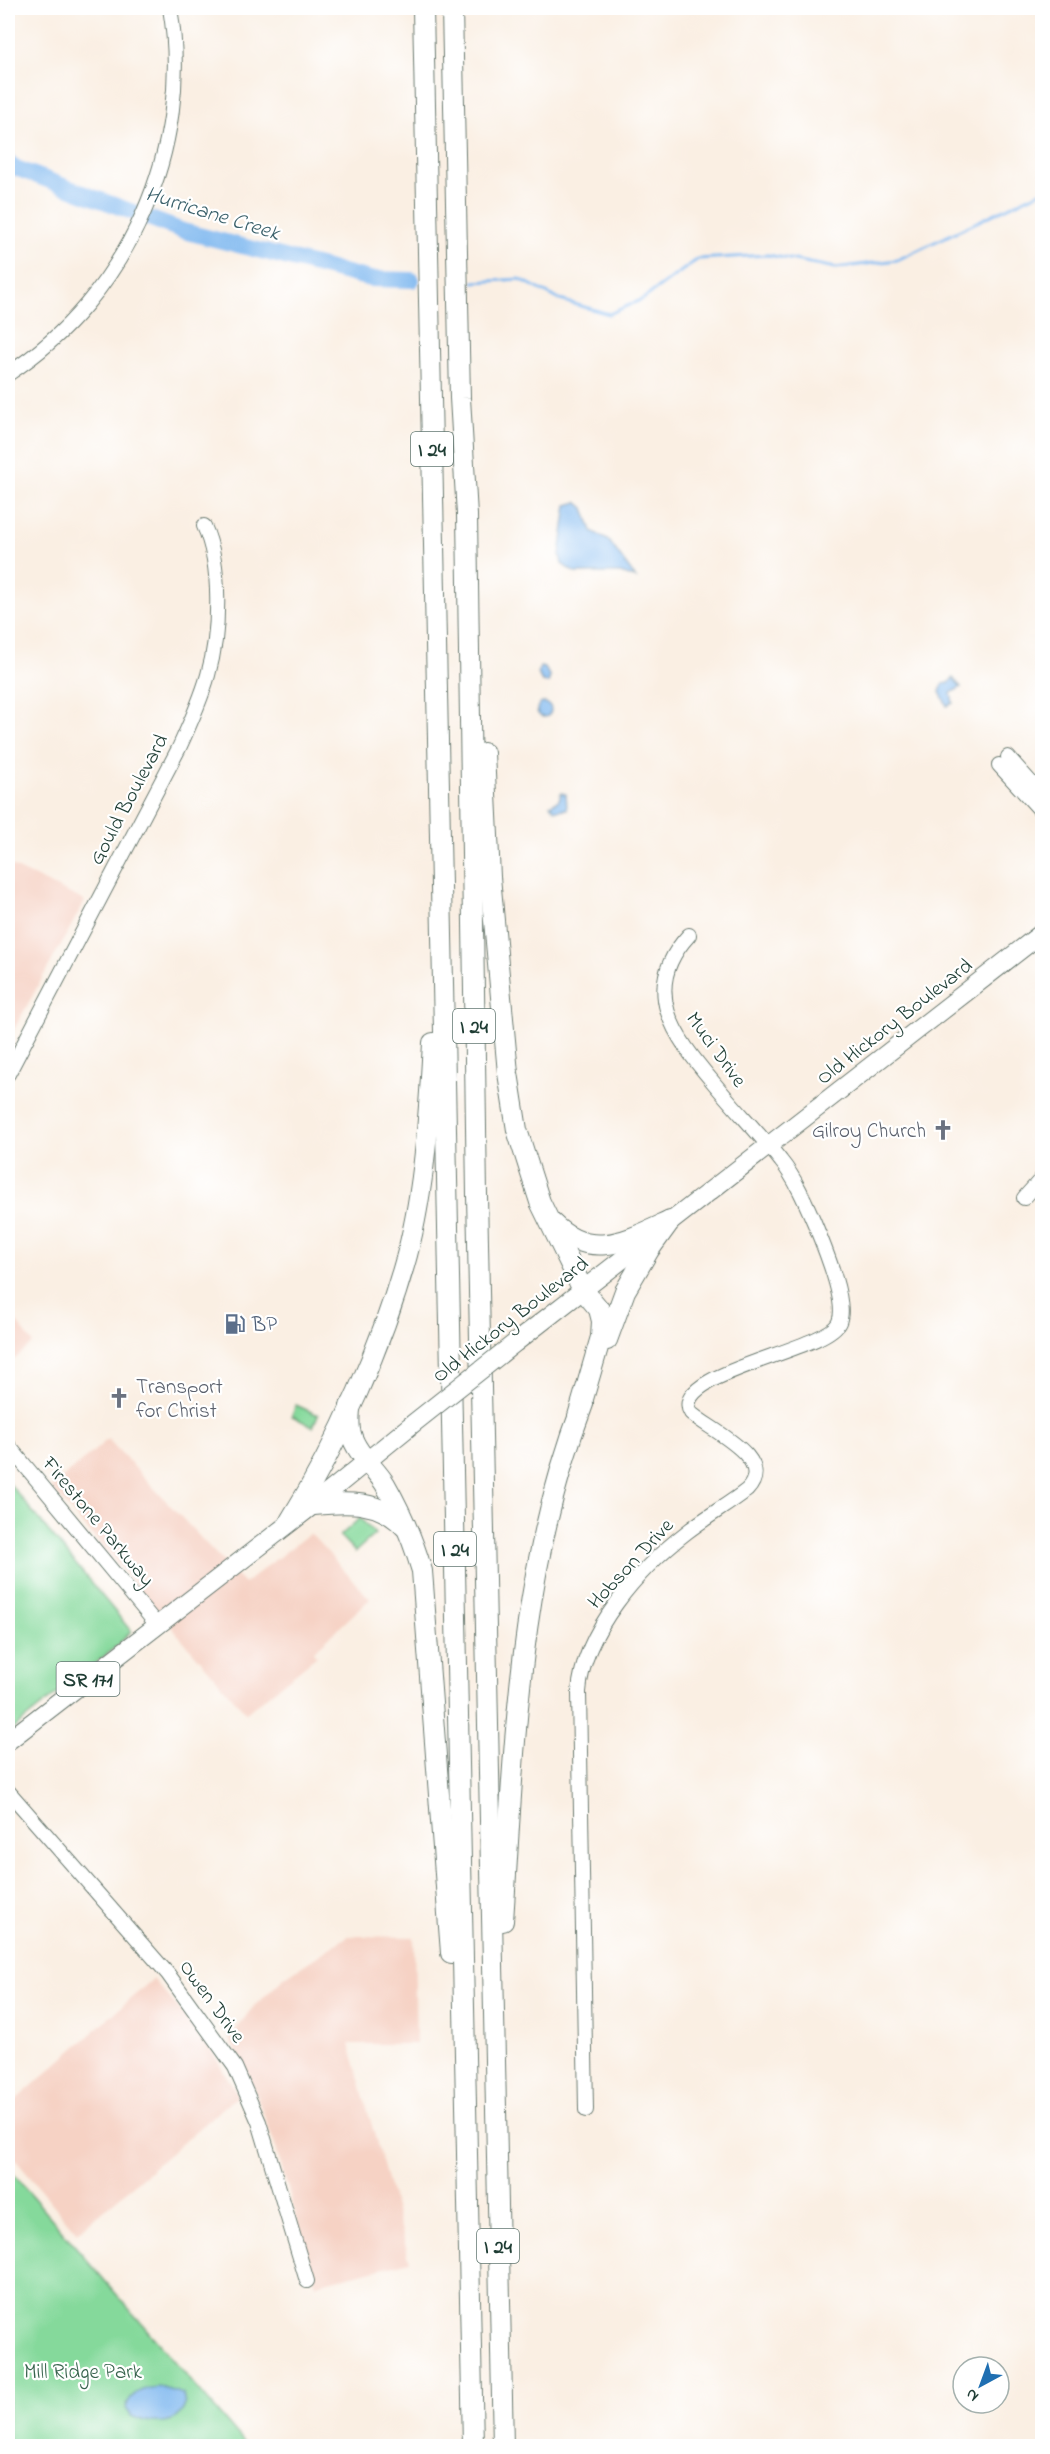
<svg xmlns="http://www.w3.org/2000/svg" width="1050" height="2454" font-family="'Indie Flower',sans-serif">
<rect width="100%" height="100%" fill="#fff"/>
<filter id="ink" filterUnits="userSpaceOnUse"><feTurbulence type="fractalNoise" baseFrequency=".0167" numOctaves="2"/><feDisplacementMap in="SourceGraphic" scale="12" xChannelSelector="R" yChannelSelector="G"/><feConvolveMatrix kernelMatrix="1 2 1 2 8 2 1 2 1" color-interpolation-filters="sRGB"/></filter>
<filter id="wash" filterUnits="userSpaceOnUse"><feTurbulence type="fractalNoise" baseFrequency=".008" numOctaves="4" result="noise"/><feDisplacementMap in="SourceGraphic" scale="24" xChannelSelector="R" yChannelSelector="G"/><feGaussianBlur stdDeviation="1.35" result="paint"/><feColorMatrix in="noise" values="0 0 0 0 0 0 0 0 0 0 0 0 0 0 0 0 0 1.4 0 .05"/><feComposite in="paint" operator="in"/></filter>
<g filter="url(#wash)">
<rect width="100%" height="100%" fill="#faefe3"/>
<g fill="#f6d2c4">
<polygon points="8,864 85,901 8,1040"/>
<polygon points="8,1311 33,1343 8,1365"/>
<polygon points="108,1439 244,1584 310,1533 370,1599 313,1652 317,1656 246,1713 51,1488"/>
<polygon points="348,1936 414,1937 416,2044 349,2044 410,2261 316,2284 276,2148 249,2076 229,2039 254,2006 284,1978"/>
<polygon points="153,1979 203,2037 238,2095 77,2233 8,2151 8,2107"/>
</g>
<g fill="#85d99b" stroke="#528b68" stroke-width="1.5">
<polygon points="296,1405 318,1415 313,1427 292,1416"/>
<polygon points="8,1482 131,1631 118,1645 8,1733"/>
<polygon points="360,1518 375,1534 355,1552 340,1536"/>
<polygon points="8,2168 247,2446 8,2446"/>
</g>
<g fill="#7fb8ef" stroke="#4f7a92" stroke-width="1.5">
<polygon points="577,502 584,508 592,531 609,541 636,578 620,573 575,573 562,564 560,555 567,505"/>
<polygon points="540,667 545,668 550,677 548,683 542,682 538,673"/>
<polygon points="953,678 961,687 951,693 953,703 947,706 940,692 943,684 949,683"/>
<circle cx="544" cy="710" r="7"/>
<polygon points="561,793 566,794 567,809 555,810 550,805 559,800"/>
<path d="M 159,2387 L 183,2394 L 185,2405 C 177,2428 148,2424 131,2416 L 126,2408 C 130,2392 144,2388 159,2387 Z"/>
</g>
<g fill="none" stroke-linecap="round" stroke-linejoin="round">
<polyline stroke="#7fb8ef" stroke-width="3" points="474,282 520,279 560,300 609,314 643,299 698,259 768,255 836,268 897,260 1042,191"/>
<polyline stroke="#7fb8ef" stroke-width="16" points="8,162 16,168 183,231 370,279 412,280"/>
</g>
</g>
<g filter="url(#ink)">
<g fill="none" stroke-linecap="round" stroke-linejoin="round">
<g stroke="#6c7b71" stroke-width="16">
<g id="minor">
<path d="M 8,374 C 127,297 194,148 170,8"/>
<polyline points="1008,757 1042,795"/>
<polyline points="999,765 1042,812"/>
<path d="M 8,1074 L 179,748 C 190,724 201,700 208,675 C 220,633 222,565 204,526"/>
<polyline points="1024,1198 1042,1178"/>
<polyline points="8,1445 157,1625"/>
<polyline points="8,1791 168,1974 235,2067 259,2122 307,2281"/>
<path d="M 586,2110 L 579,1692 C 583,1631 640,1568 687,1532 C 706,1517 728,1505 747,1490 C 777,1458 709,1430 691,1413 C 667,1373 827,1351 839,1322 C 848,1301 822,1242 814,1222 C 805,1201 795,1178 781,1161 C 760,1134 735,1109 713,1082 C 674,1036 639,989 689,935"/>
</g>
</g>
<g stroke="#6c7b71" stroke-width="20">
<g id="major">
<polyline points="516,1342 1042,933"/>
<polyline points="8,1741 313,1505 410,1426"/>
</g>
</g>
<g stroke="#6c7b71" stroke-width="22">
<g id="highway">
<polyline points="423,8 473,2446"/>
<polyline points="452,8 460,398 467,515 477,1195 503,2446"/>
<polyline points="484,753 490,877 508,1073 517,1130 540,1202 583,1290 599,1309 602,1321 601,1337 578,1416"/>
<path d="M 552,1223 C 590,1261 626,1241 668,1222"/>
<polyline points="607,1340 625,1291 649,1250 670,1221"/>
<path d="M 350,1406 C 350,1414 348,1425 351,1434 C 356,1453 375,1468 385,1484 C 401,1512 413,1540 422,1571 L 451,1953"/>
<path d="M 313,1505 C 347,1502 379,1499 405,1527"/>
<path d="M 290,1521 C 338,1444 383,1343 407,1255 C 425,1187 429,1113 433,1043"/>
<path d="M 503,1921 C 515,1743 518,1573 583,1404"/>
</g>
</g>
<use href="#minor" stroke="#fff" stroke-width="14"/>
<use href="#major" stroke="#fff" stroke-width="18"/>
<use href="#highway" stroke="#fff" stroke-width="20"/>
<g stroke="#6c7b71" stroke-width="20" stroke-linecap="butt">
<polyline id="major-bridge" points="410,1426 516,1342"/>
</g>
<use href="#major-bridge" stroke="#fff" stroke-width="18"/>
</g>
</g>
<defs>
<g id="church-bare" transform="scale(1.62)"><path d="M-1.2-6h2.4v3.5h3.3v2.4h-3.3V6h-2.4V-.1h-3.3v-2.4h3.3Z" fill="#6b7280" stroke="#fff" stroke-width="2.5" paint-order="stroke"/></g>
<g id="fuel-bare" transform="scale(1.62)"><path d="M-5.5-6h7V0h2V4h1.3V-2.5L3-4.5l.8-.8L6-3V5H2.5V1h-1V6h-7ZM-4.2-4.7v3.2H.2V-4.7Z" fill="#5c6f8a" stroke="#fff" stroke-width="2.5" paint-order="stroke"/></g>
</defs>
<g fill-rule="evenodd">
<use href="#church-bare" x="943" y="1130"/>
<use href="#fuel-bare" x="235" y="1324"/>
<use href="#church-bare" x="119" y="1398"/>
</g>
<g text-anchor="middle" stroke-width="4.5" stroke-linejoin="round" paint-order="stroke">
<g fill="#fff" stroke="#627771" stroke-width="1.5">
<rect x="411" y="432" width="42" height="34" rx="4.5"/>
<rect x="453" y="1009" width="42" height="34" rx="4.5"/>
<rect x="434" y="1532" width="42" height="34" rx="4.5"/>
<rect x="56.5" y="1662" width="63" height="34" rx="4.5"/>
<rect x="477" y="2229" width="42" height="34" rx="4.5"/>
</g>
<g font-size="20" font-weight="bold" fill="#1f3d34">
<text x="432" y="456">I 24</text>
<text x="474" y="1033">I 24</text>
<text x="455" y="1556">I 24</text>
<text x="88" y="1686">SR 171</text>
<text x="498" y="2253">I 24</text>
</g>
<g font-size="21" fill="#1f3d34" stroke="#fff">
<text transform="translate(128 799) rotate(-62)" y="7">Gould Boulevard</text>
<text transform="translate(894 1021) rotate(-38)" y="7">Old Hickory Boulevard</text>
<text transform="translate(717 1049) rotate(54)" y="7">Muci Drive</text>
<text transform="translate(510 1319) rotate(-38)" y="7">Old Hickory Boulevard</text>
<text transform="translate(99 1521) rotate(50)" y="7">Firestone Parkway</text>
<text transform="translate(630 1563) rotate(-47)" y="7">Hobson Drive</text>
<text transform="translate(213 2001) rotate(54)" y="7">Owen Drive</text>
</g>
<g font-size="21" fill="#5b616d" stroke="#fff" text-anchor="end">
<text x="926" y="1137">Gilroy Church</text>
<text x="136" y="1393" text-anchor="start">Transport<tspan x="136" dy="24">for Christ</tspan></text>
</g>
<g font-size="21" fill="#4e5e75" stroke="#fff" text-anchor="start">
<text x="252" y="1331">BP</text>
</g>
<g font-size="21" fill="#38644e" stroke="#fff">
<text x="83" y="2378">Mill Ridge Park</text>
</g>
<g font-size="22" font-style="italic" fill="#3c626c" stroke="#fff">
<text transform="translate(213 212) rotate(17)" y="8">Hurricane Creek</text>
</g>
</g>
<rect width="1050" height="2454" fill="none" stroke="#fff" stroke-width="30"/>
<g transform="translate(981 2385) rotate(221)"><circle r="28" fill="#ffffff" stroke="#a5b1ae" stroke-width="1.5"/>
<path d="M0-4.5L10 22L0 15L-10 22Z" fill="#1f6fb2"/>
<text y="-9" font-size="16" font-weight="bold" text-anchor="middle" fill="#1f3d34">N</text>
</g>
</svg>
